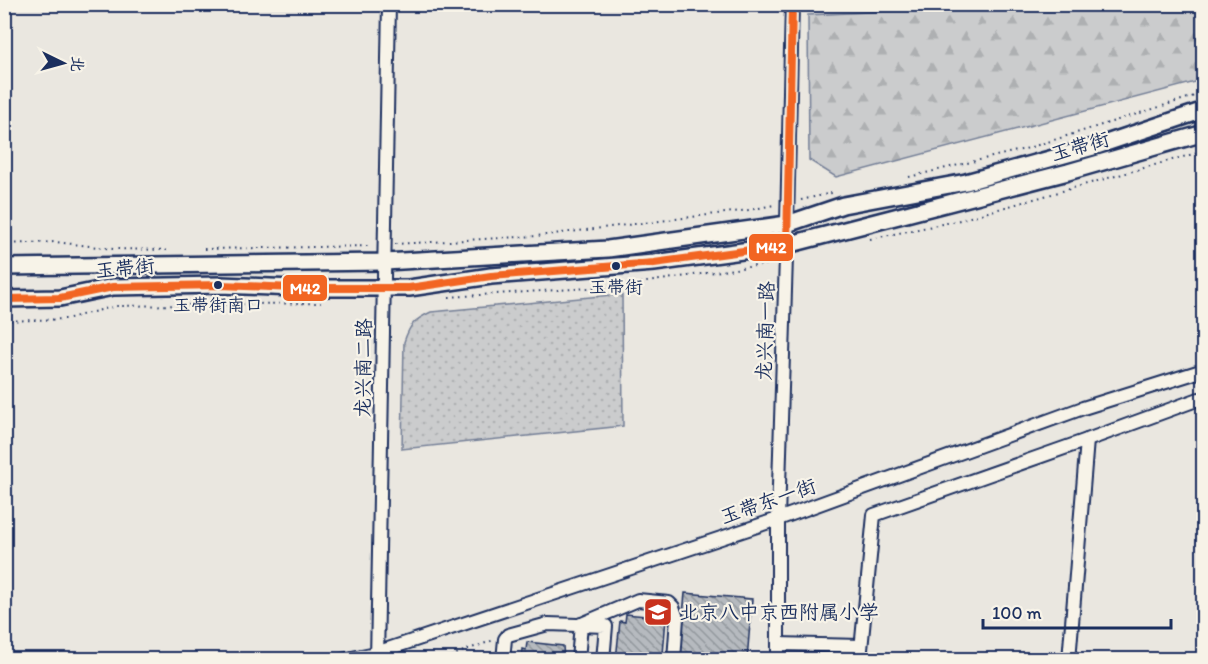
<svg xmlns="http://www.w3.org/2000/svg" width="1208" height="664" font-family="Itim,'LXGW WenKai TC',sans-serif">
<defs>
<pattern id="grass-dots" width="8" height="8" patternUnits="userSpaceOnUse" patternTransform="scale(1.5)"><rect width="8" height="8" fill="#cbcccd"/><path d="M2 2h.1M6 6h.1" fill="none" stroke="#aeb0b2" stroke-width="1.8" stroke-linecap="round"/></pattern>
<pattern id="forest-firs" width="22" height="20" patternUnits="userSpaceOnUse" patternTransform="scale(1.5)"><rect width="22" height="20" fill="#cbcccd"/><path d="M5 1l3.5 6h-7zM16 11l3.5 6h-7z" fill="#aeb0b2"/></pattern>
<pattern id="building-back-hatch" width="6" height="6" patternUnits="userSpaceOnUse" patternTransform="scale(1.5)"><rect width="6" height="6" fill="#b6babf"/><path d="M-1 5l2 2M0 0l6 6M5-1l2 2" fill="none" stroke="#93989e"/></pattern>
</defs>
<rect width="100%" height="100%" fill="#eae7e0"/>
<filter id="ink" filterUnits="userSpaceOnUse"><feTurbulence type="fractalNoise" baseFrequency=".0167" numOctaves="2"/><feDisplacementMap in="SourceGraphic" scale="12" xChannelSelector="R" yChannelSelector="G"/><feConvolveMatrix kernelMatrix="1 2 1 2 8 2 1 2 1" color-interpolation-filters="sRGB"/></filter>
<g filter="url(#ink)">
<path fill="url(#grass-dots)" stroke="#737e96" stroke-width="1.5" d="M 622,294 L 623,426 L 402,449 L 404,342 C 410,324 414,320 431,312 Z"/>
<polygon fill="url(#forest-firs)" stroke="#737e96" stroke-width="1.5" points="1032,4 1203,5 1203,80 836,177 809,160 808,15"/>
<g fill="url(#building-back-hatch)" stroke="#1b2f5e" stroke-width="1.5">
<polygon points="685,593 752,599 747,660 616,660 620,621 625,622 626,614 666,618 663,654 679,656"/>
<polygon points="527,642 563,646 564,660 521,660 522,649 526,650"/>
</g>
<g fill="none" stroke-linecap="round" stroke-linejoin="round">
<g stroke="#1b2f5e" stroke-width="16">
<g id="minor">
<polyline points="1087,440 1199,399 1204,402"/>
<polyline points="584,623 638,600 669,603 673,607 677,618 674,660"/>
<polyline points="778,644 861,646"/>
<polyline points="342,660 376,653 778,519 1083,408 1204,370"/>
<polyline points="377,660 389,4"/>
<polyline points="503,660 505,639 508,635 548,624 606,626 603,660"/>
<polyline points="578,660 581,624"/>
<polyline points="778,660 778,519 787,224 792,4"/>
<polyline points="860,660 874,515 1087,440 1069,660"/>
</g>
</g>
<g stroke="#1b2f5e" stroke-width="20">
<g id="major">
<polyline points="4,267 385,262 608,249 787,224 843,205 966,182 1097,146 1204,110"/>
<polyline points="4,299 60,298 113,287 221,285 294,288 409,288 491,276 654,263 787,245 1068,172 1204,133"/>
</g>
</g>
<g stroke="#1b2f5e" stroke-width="2" stroke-dasharray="1.5 4.5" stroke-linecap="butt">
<polyline points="909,177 1025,149 1204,93"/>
<polyline points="801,200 836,192"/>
<polyline points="870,239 956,221 1204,151"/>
<polyline points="4,244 56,242 114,249 168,250"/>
<polyline points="395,244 537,236 749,210 774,205"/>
<polyline points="204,249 372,246"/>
<polyline points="449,297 620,286 775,263"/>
<polyline points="4,321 66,319 116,306 321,303"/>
<polyline points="446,660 458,653 494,640"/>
</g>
<use href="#minor" stroke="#f7f3e8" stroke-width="12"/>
<use href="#major" stroke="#f7f3e8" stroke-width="15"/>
<g stroke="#f7f3e8" stroke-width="12">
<polyline id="bus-1" points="4,299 60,298 113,287 221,285 294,288 409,288 491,276 654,263 787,245 792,4"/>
</g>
<use href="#bus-1" stroke="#f26522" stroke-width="8"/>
</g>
</g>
<defs>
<g id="school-square" transform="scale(1.5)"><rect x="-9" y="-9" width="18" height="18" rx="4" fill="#c8321e" stroke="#f7f3e8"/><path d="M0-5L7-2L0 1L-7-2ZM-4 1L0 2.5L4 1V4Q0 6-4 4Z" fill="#fff"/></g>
</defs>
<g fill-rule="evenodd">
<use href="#school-square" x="658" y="612"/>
</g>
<g fill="#1b2f5e" stroke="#f7f3e8" stroke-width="2">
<circle cx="616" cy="266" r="5"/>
<circle cx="218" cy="285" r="5"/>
</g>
<g text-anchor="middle" stroke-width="4.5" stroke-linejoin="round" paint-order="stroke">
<g font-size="18" fill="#1b2f5e" stroke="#f7f3e8">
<text x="616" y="293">玉带街</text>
<text x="218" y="311">玉带街南口</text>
</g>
<g font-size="20" fill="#1b2f5e" stroke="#f7f3e8">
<text transform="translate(1080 146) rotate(-16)" y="7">玉带街</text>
<text transform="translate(125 268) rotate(-5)" y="7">玉带街</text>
<text transform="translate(765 331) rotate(-88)" y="7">龙兴南一路</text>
<text transform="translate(363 368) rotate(-89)" y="7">龙兴南二路</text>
<text transform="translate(768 501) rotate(-19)" y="7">玉带东一街</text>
</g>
<g font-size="20" fill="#1b2f5e" stroke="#f7f3e8" text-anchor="start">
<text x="679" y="619">北京八中京西附属小学</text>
</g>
</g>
<g stroke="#f7f3e8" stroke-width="2">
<rect x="748" y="233" width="46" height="29" rx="6" fill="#f26522"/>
<rect x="282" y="274" width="46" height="28" rx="6" fill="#f26522"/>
</g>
<g font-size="16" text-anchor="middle" font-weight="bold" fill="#fff">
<text x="771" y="253">M42</text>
<text x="305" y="294">M42</text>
</g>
<rect width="1208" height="664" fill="none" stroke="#f7f3e8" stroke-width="24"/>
<rect x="12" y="12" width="1184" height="640" fill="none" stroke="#1b2f5e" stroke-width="2" filter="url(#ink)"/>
<g transform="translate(63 63) rotate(95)" stroke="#f7f3e8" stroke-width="4.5" paint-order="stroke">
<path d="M0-4.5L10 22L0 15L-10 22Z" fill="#1b2f5e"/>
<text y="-9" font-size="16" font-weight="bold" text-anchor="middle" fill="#1b2f5e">北</text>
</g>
<path d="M983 619v9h188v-9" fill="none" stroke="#1b2f5e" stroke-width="3"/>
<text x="992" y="619" font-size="18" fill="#1b2f5e" stroke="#f7f3e8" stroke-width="4.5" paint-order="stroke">100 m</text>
</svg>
